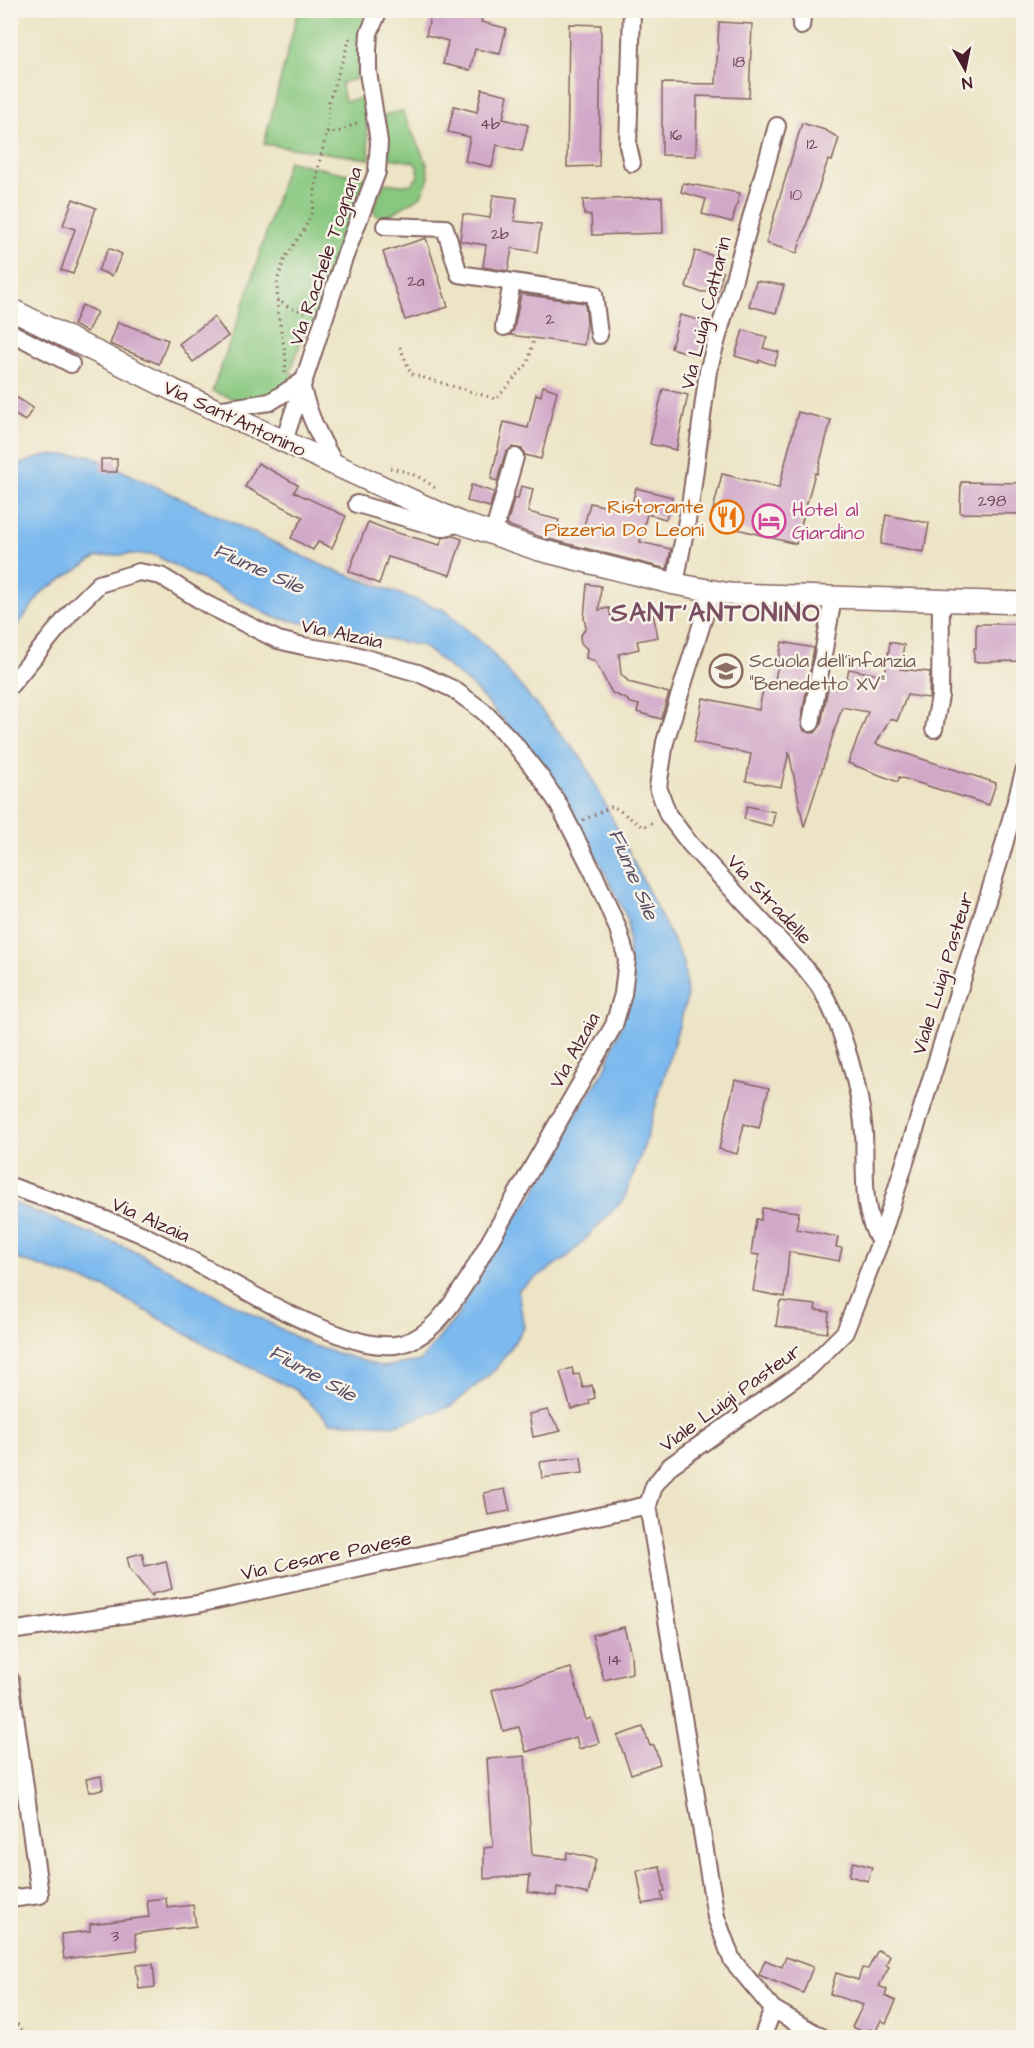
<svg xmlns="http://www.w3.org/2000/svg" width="1034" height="2048" font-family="'Architects Daughter',sans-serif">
<rect width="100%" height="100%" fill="#f7f3e8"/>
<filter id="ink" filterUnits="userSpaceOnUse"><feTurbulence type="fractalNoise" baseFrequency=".0167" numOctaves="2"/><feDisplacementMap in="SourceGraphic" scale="12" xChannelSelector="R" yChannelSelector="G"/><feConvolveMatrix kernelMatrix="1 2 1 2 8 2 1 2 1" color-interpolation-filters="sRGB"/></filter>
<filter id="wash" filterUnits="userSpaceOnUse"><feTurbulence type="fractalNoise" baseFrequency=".008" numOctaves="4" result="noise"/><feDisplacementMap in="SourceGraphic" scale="24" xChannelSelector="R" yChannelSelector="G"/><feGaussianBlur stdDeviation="1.35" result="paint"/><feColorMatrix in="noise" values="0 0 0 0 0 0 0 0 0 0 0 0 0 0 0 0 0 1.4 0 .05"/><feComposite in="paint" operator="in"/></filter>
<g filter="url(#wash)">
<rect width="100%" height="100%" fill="#ede4c5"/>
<g fill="#87c77f" stroke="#687355" stroke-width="1.5">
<polygon points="298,11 369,11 361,33 356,79 341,83 345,101 363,98 370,159 264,144"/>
<polygon points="402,111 427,164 429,178 421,196 385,218 376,215 373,210 384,183 403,185 412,184 418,176 417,166 413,162 389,158 384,115"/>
<polygon points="288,161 366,178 340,242 310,332 305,330 290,373 296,375 279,392 240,401 212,391 247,295"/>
</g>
<polygon fill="#7bb9ee" stroke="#626c8c" stroke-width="1.5" points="46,455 89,455 326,567 444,610 487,647 583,760 684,963 687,998 644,1146 624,1199 570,1255 518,1290 524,1328 495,1370 451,1406 396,1425 330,1422 296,1390 209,1347 106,1288 11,1257 11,1202 130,1249 311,1345 383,1367 420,1361 458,1315 484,1257 531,1199 564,1132 605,1070 630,1000 628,920 601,865 543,765 473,687 423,646 273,617 155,555 131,554 97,557 42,592 11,635 11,467"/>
<g id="blocks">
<g fill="#d2a8c9">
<polygon points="432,10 455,15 456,10 484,10 481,22 506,28 500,54 475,49 470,70 443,64 448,41 426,35"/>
<polygon points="719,22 752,24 749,98 697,96 696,156 662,155 662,83 716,84"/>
<polygon points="569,24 601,25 599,166 567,167"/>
<polygon points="482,89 508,95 503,119 528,125 522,151 497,145 492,167 465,161 470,137 448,132 454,106 477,112"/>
<polygon points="802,123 825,130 839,138 832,161 828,160 797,253 766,243"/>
<polygon points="683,183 740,193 732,222 702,214 706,199 681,192"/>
<polygon points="493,195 517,198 514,221 541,224 537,252 512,248 508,271 483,267 486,245 460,241 463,214 490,218"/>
<polygon points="662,197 663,233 592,235 591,215 584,215 583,200"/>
<polygon points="73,199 96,208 73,274 61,270 75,229 63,225"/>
<polygon points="426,238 448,307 405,320 383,252"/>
<polygon points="109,248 122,254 112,276 98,270"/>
<polygon points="695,251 711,255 722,262 720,271 723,272 718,291 700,292 686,287"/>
<polygon points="756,281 784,285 776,313 749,306"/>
<polygon points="521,294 585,303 587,323 584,345 510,335 514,329"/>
<polygon points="82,305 97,312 87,332 73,325"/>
<polygon points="680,315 707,322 698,356 671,348"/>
<polygon points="214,317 228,336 193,362 179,344"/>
<polygon points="118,322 168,340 159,364 110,344"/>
<polygon points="743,330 767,337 763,348 779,352 774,365 759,360 759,363 735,356"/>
<polygon points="543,386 557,391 541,459 525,455 522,449 512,447 505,454 497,481 491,479 504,422 528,428 536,394 541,396"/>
<polygon points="663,389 688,395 676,450 650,444"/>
<polygon points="10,393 33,408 25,421 10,412"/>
<polygon points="798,412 831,420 817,474 815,473 796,544 710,522 722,474 779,488"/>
<rect x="101" y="459" width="16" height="13"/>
<polygon points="258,463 298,485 294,492 346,516 332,548 318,542 313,550 291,538 303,517 245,487"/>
<polygon points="961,482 1021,483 1021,514 960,513"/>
<polygon points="471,485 494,492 490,507 467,501"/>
<polygon points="521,486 533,489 528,512 559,520 557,527 582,533 590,503 630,512 636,488 672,497 666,519 647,514 640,542 671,549 667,569 541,537 507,525 514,498 518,499"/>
<polygon points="886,515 929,523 924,552 881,544"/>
<polygon points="368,522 394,532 440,545 442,538 453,536 462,539 450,575 388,557 379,584 349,571"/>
<polygon points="587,584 601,586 599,610 609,608 611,617 652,609 658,637 637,641 639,649 619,654 621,674 629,682 669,693 661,719 637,712 639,705 628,702 628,700 612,693 595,661 586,658 587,649 581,643 580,637 586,627 584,618"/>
<polygon points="976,624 1023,624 1023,661 974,662 974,648 976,648"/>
<polygon points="782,642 814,648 801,721 804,731 810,733 815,733 821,725 829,682 845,686 849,669 885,676 890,642 904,645 900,669 930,672 929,698 907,695 897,721 890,719 876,744 996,783 989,805 899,777 898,782 848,763 868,712 842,707 804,827 789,752 781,787 746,781 751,754 694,742 703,698 759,710 763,689 773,691"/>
<polygon points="747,806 775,812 772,826 744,819"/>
<polygon points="735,1080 769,1088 759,1128 744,1124 737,1154 719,1149"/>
<polygon points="762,1208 799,1212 796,1229 838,1237 836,1247 842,1248 839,1261 789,1252 785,1297 753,1291 759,1255 751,1254 756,1219 761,1220"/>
<polygon points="780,1301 816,1305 815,1310 829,1312 827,1333 776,1326"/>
<polygon points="572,1368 574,1375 579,1374 583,1388 592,1385 595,1398 589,1400 590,1404 571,1409 560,1372"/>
<polygon points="547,1410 561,1431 533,1437 529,1414"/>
<polygon points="581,1457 583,1473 542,1478 540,1462"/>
<polygon points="505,1489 510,1511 488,1515 484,1493"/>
<polygon points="142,1553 145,1566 166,1561 172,1589 152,1594 153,1598 130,1569 127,1557"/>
<polygon points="624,1627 631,1654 632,1673 604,1680 592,1635"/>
<polygon points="571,1668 586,1720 591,1718 599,1743 579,1749 576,1737 526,1752 519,1727 503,1731 492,1690"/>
<polygon points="643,1727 650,1746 654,1745 660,1764 631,1774 617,1736"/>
<polygon points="525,1756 532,1855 566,1859 567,1852 596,1859 588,1894 557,1887 556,1896 528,1892 530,1875 484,1879 484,1848 493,1847 487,1759"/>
<polygon points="101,1776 103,1789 89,1792 86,1779"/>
<polygon points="853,1862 872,1867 868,1881 849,1876"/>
<polygon points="660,1866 665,1891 661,1892 663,1900 643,1904 637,1871"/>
<polygon points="166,1898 167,1908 193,1905 196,1926 135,1934 137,1950 64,1959 61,1934 90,1931 90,1924 149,1917 147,1900"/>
<polygon points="878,1950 890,1956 886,1965 889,1967 879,1986 887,1990 885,1996 896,2001 886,2023 881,2020 876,2031 870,2029 868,2034 852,2027 863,2005 830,1994 836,1973 858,1980 862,1968 868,1969"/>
<polygon points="786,1957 813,1967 803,1993 759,1975 765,1960 782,1967"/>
<polygon points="153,1964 155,1987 139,1989 136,1965"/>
</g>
</g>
</g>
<g filter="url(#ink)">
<use href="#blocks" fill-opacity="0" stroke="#836461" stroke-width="1.5"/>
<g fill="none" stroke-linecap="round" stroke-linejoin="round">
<g stroke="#836461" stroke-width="20">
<g id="minor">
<polyline points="632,10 628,146 632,163"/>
<polyline points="801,26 803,10"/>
<polyline points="385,226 445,228 459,274 594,294 599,335"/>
<polyline points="504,327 512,282"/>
<polyline points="10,332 71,364"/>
<path d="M 302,388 C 309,417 321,440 336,466"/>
<polyline points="216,410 270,402 303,381"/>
<polyline points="284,441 343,261 377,172 379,142 368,72 368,50 369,33 379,10"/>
<polyline points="357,504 441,528 461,523"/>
<polyline points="493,535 515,457"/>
<polyline points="675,584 691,499 708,371 777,126"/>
<path d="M 712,591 L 665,742 L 658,787 L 668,815 L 690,844 L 806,969 C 811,976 818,983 822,991 C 843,1026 861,1093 864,1133 C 866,1170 860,1209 880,1242"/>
<path d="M 10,686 L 72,611 L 99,584 L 139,572 L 161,576 L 208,605 L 278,640 L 303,646 L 352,654 L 418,673 L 453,689 L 483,711 L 513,742 L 542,779 L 559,805 L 594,874 L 618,929 L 627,959 L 623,994 L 614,1025 L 467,1281 C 451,1306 429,1341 395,1345 C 372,1347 350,1339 329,1331 C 263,1306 207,1265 143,1235 C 101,1216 54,1202 10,1186"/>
<polyline points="811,723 833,598"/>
<polyline points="934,729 940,696 941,601"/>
<polyline points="10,1631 198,1604 648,1505"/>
<polyline points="10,1679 40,1895 10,1899"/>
<polyline points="762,2038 773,2009"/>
<polyline points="823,2038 773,2009 732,1960 716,1917 648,1505 654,1486 670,1466 809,1368 845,1332 880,1242 1000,859 1024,772"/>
</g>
</g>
<g stroke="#836461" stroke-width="24">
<polyline id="major" points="10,309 173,390 461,523 536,549 675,584 730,594 1024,603"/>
</g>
<g stroke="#836461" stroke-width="3" stroke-dasharray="1.5 4.5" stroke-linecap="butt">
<polyline points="327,133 340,131 359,122"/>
<polyline points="277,299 288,307 308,313"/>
<polyline points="400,347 411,374 496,399 528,363 534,339"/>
<polyline points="285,373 286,358 278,313 277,281 285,258 304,230 312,212 318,168 327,132 329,101 351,35"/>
<path d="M 390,468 C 407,471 425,478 437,490"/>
<polyline points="583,820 613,806 643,827 655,821"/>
<polyline points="10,2002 13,2019 28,2038"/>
</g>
<use href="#minor" stroke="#fff" stroke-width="16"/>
<use href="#major" stroke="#fff" stroke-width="21"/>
</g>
</g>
<defs>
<g id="restaurant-ring" transform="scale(1.725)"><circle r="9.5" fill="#f7f3e8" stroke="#e8710a" stroke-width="1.5"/><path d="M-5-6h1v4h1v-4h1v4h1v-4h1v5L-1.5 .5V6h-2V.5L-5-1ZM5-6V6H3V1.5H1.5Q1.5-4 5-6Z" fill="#e8710a"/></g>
<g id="hotel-ring" transform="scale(1.725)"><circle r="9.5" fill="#f7f3e8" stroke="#d1479c" stroke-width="1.5"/><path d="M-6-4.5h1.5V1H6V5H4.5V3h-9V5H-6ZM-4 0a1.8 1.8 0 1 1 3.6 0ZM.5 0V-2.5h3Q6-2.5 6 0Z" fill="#d1479c"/></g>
<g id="school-ring" transform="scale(1.725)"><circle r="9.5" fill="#f7f3e8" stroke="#8d6e63" stroke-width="1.5"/><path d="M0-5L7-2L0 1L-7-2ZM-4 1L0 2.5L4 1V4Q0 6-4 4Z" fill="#8d6e63"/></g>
</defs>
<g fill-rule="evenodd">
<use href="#restaurant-ring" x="727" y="517"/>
<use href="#hotel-ring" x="769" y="521"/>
<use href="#school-ring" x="726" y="671"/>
</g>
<g text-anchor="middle" stroke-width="5" stroke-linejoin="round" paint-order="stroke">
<g font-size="16" fill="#6c4152">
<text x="739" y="67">18</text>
<text x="490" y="129">4b</text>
<text x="676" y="140">16</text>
<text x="812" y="149">12</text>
<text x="796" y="200">10</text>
<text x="500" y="239">2b</text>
<text x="416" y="286">2a</text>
<text x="550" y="324">2</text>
<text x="992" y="506">298</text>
<text x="615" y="1665">14</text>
<text x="115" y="1941">3</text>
</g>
<g font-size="20" fill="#4a1f2b" stroke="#f7f3e8">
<text transform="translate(325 256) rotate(-71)" y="7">Via Rachele Tognana</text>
<text transform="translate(705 313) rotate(-76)" y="7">Via Luigi Cattarin</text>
<text transform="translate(235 418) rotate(25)" y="7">Via Sant'Antonino</text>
<text transform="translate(342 633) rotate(12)" y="7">Via Alzaia</text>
<text transform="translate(770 899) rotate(47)" y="7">Via Stradelle</text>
<text transform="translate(942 973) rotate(-73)" y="7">Viale Luigi Pasteur</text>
<text transform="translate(574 1050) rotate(-61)" y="7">Via Alzaia</text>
<text transform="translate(151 1219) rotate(24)" y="7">Via Alzaia</text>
<text transform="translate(730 1397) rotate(-36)" y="7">Viale Luigi Pasteur</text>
<text transform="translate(326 1555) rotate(-12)" y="7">Via Cesare Pavese</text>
</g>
<g font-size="20" fill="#c56008" stroke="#f7f3e8" text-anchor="end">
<text x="704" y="513">Ristorante<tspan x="704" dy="23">Pizzeria Do Leoni</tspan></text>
</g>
<g font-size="20" fill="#b23c85" stroke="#f7f3e8" text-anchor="start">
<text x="792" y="516">Hotel al<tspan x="792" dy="23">Giardino</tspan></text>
</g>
<g font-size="20" fill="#785e54" stroke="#f7f3e8" text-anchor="start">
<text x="749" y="667">Scuola dell'infanzia<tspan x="749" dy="23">"Benedetto XV"</tspan></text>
</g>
<g font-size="21" font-style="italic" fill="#594d66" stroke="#f7f3e8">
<text transform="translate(259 568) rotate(24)" y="7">Fiume Sile</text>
<text transform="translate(634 874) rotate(67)" y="7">Fiume Sile</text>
<text transform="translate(313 1373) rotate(29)" y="7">Fiume Sile</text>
</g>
<g font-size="26" font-weight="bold" letter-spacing="1.5" fill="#7a4f62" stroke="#f7f3e8">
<text x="716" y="621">SANT'ANTONINO</text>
</g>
</g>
<rect width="1034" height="2048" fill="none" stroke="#f7f3e8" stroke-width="36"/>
<g transform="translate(965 69) rotate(171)" stroke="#f7f3e8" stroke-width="4.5" paint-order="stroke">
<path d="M0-4.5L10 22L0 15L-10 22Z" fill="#4a1f2b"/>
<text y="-9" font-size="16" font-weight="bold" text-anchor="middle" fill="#4a1f2b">N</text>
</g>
</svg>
